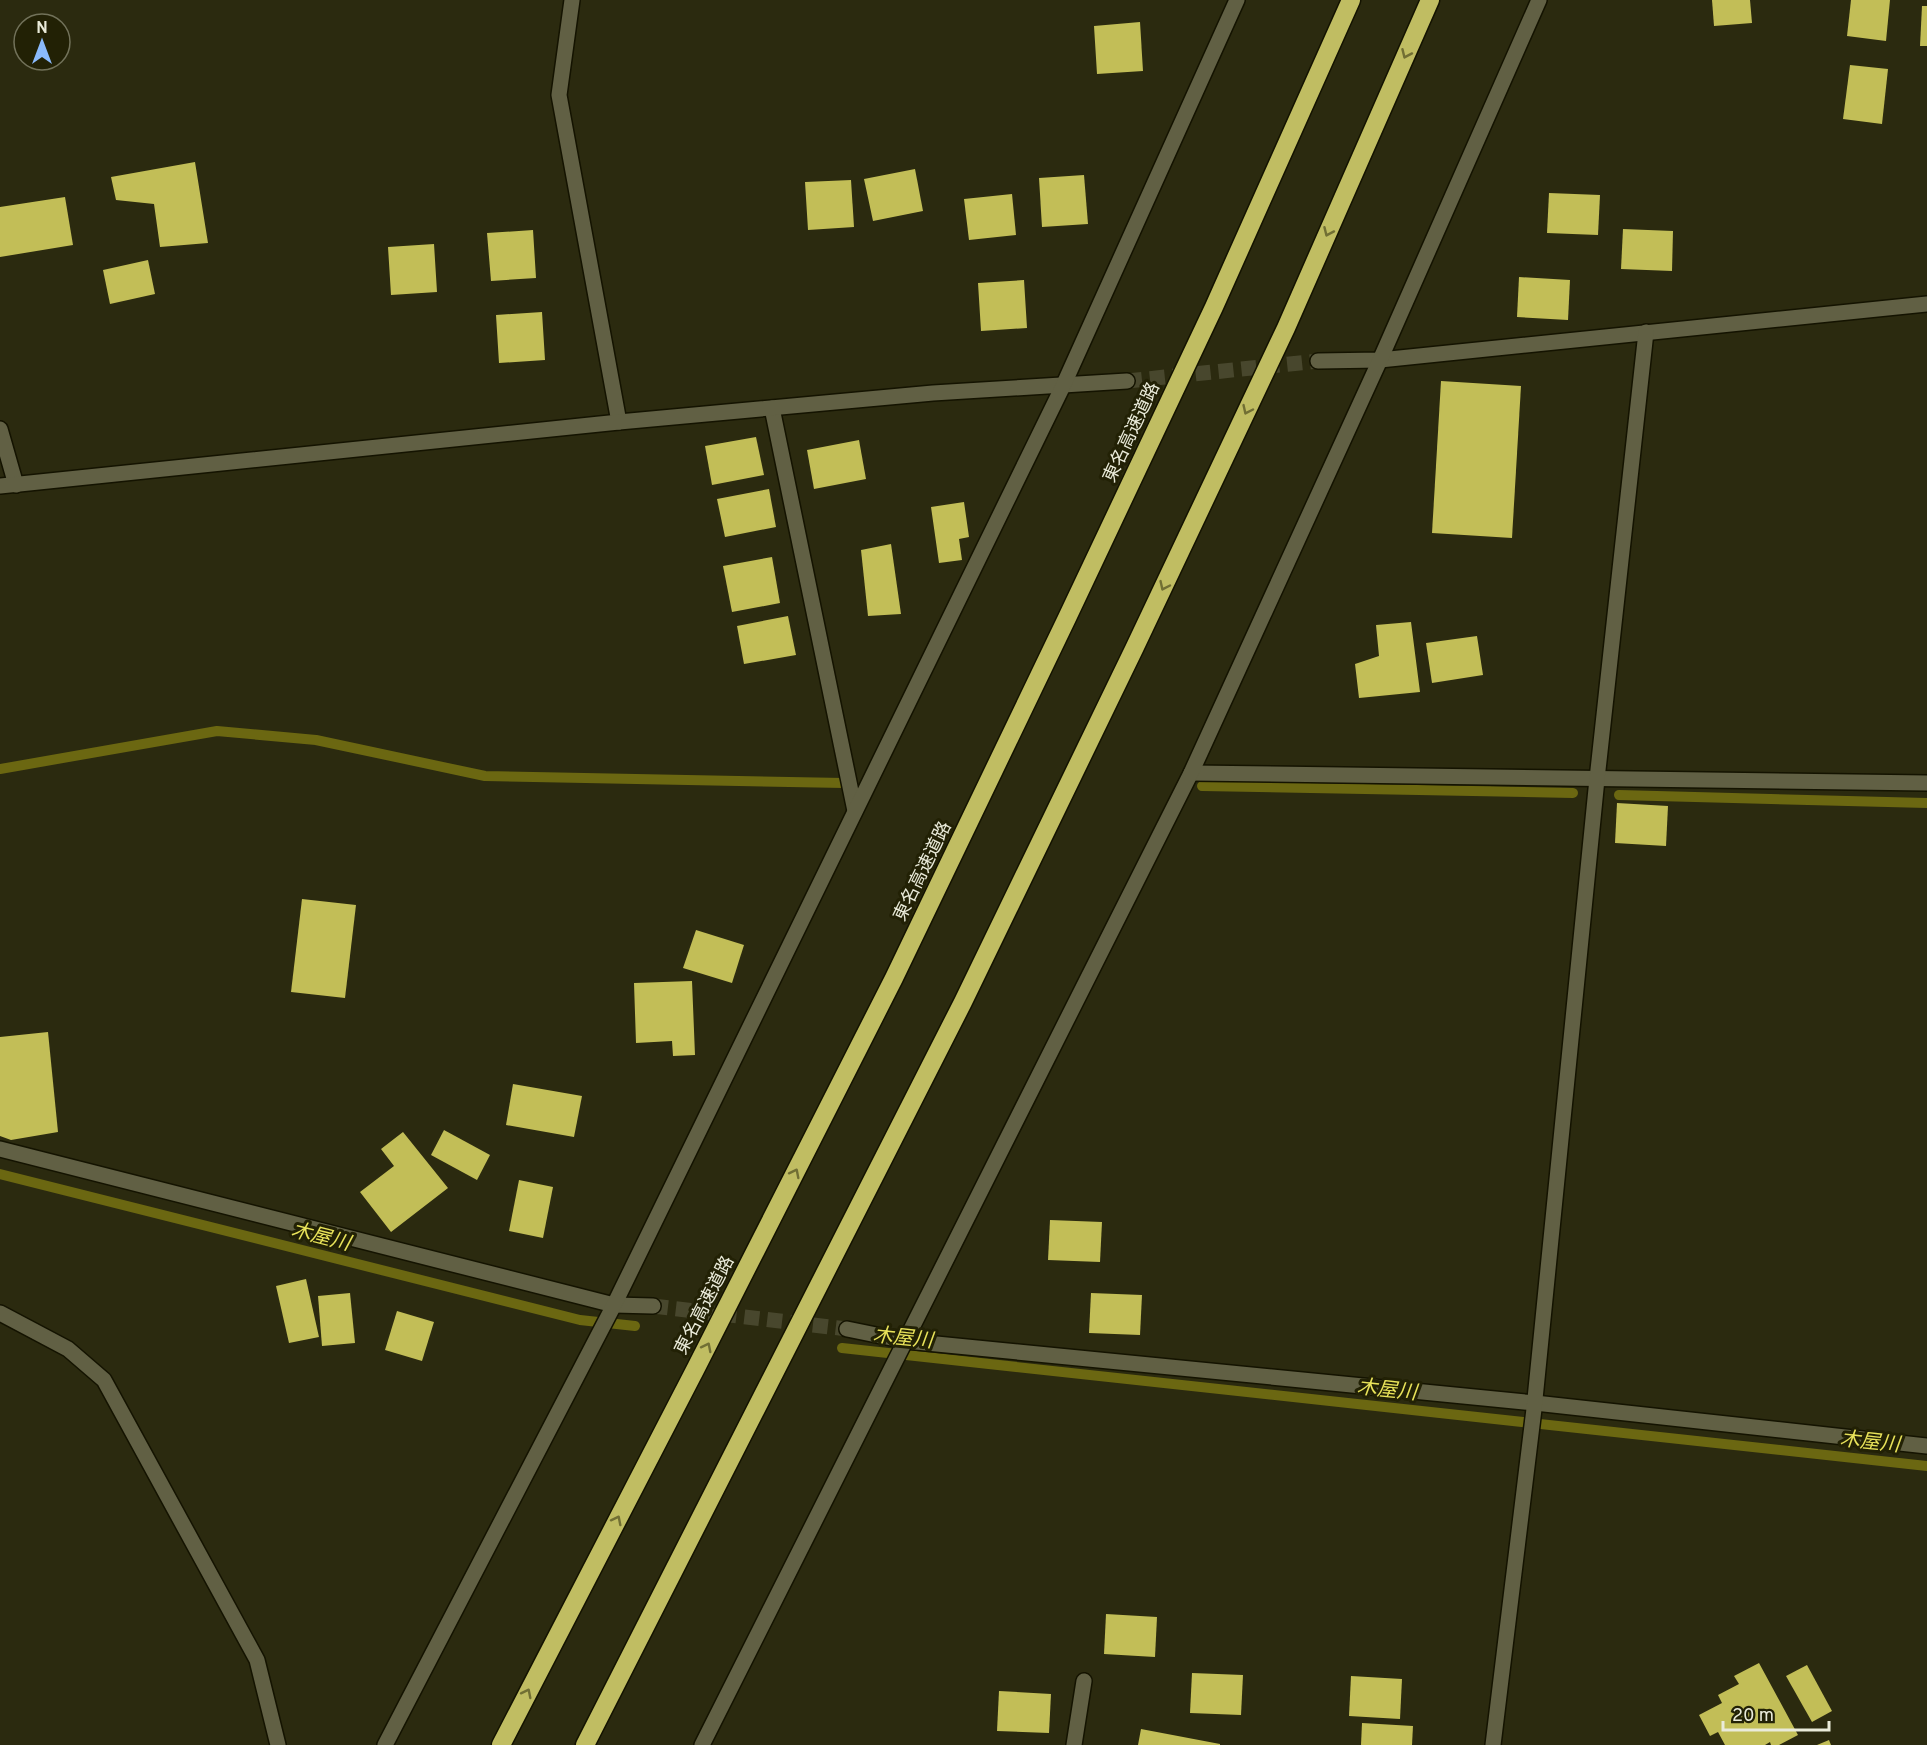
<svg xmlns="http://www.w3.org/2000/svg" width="1927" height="1745" font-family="Overpass,'Noto Sans JP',sans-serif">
<rect width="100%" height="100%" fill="#2b2a0f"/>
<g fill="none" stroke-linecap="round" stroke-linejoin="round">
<g stroke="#6b6711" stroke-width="10">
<polyline points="0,769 217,731 316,740 485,776 844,783"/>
<polyline points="1202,786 1573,793"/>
<polyline points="1619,795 1927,803"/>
<polyline points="0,1174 580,1320 635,1326"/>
<polyline points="842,1348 1927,1466"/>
</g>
</g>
<g fill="#c2be57">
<polygon points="1712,0 1750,0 1752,23 1714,26"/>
<polygon points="1851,0 1890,0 1886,41 1847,36"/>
<polygon points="1922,6 1927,6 1927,46 1920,46"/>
<polygon points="1140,22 1143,71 1097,74 1094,26"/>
<polygon points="1850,65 1888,69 1882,124 1843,119"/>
<polygon points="195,162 208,243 160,247 154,204 116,200 111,177"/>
<polygon points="915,169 923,211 873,221 864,179"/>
<polygon points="1084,175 1088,224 1042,227 1039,178"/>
<polygon points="851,180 854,227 808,230 805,182"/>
<polygon points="1549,193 1600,195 1598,235 1547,233"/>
<polygon points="1012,194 1016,235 969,240 964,199"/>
<polygon points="65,197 73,245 0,257 0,207"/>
<polygon points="1623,229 1673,231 1672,271 1621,269"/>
<polygon points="533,230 536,278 491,281 487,233"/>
<polygon points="434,244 437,292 391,295 388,247"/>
<polygon points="148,260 155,294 110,304 103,270"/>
<polygon points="1519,277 1570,280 1568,320 1517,317"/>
<polygon points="1024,280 1027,328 981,331 978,283"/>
<polygon points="542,312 545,360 499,363 496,315"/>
<polygon points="1441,381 1521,386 1512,538 1432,533"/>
<polygon points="756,437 764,475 712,485 705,446"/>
<polygon points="859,440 866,479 814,489 807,450"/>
<polygon points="769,489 776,527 725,537 717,499"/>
<polygon points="964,502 969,537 959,539 962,560 939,563 931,507"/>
<polygon points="891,544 901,614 868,616 861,550"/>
<polygon points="772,557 780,603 732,612 723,566"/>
<polygon points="788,616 796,655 744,664 737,626"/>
<polygon points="1411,622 1420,692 1359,698 1355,664 1379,656 1376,625"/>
<polygon points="1477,636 1483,675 1432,683 1426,643"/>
<polygon points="1617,803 1668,806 1666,846 1615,843"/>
<polygon points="302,899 356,905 345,998 291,992"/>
<polygon points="696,930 744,945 732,983 683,968"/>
<polygon points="692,981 695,1055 673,1056 672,1041 636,1043 634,983"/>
<polygon points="48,1032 58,1132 11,1140 0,1136 0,1037"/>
<polygon points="513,1084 582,1096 574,1137 506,1125"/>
<polygon points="444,1130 490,1155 477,1180 431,1155"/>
<polygon points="403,1132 448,1188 391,1232 360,1192 394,1166 381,1149"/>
<polygon points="519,1180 553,1187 543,1238 509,1231"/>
<polygon points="1050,1220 1102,1222 1100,1262 1048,1260"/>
<polygon points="306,1279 319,1337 289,1343 276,1286"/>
<polygon points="350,1293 355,1343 322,1346 318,1296"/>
<polygon points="1091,1293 1142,1295 1140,1335 1089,1333"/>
<polygon points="397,1311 434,1322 422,1361 385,1350"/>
<polygon points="1106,1614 1157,1617 1155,1657 1104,1654"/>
<polygon points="1759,1663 1798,1735 1779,1745 1771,1745 1770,1742 1765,1745 1725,1745 1718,1732 1710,1736 1699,1715 1722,1703 1718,1695 1739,1684 1734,1676"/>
<polygon points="1807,1665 1832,1711 1812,1722 1786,1676"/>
<polygon points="1192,1673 1243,1675 1241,1715 1190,1713"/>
<polygon points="1351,1676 1402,1679 1400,1719 1349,1716"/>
<polygon points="999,1691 1051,1694 1049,1733 997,1731"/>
<polygon points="1362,1723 1413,1726 1412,1745 1361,1745"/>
<polygon points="1141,1729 1220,1744 1220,1745 1138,1745"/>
<polygon points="1829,1740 1831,1745 1817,1745"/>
</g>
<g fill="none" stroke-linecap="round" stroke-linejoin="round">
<g stroke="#48472d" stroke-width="15" stroke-dasharray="15 8" stroke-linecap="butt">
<polyline points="1127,381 1318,361"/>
<polyline points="653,1306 847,1329"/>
</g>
<g stroke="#141300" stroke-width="18">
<g id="street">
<polyline points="572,0 559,95 619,422"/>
<polyline points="1318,361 1380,360 1927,304"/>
<polyline points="772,408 855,811"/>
<polyline points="0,429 16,485"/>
<polyline points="0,486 619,422 933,393 1127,381"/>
<polyline points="1191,773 1927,783"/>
<polyline points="0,1149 614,1305 653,1306"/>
<polyline points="0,1313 68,1349 104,1380 257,1660 278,1745"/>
<polyline points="847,1329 906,1341 1535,1403 1927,1446"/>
<polyline points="385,1745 614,1305 1063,386 1237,0"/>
<polyline points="702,1745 1191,773 1380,360 1539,0"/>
<polyline points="1074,1745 1084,1681"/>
<polyline points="1493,1745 1534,1409 1597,779 1646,332"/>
</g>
</g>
<g stroke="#141300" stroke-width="21">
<g id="highway">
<polyline points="501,1745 696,1368 894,978 1067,618 1214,307 1351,0"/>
<polyline points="585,1745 963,1002 1134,649 1286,328 1430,0"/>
</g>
</g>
<use href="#street" stroke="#616044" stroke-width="15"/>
<use href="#highway" stroke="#c0bd62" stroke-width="18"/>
</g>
<defs><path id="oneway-chevron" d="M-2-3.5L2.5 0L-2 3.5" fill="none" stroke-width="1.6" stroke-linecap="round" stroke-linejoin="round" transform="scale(1.5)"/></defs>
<g stroke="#716f34">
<use href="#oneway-chevron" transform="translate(1406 54) rotate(114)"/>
<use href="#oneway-chevron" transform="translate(1328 232) rotate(114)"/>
<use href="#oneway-chevron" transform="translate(1247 410) rotate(115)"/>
<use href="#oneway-chevron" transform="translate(1164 586) rotate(115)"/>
<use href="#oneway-chevron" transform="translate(795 1173) rotate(-63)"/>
<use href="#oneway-chevron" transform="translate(707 1347) rotate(-63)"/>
<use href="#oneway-chevron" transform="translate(617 1520) rotate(-63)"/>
<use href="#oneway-chevron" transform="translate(527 1693) rotate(-63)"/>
</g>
<g text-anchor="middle" stroke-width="6" stroke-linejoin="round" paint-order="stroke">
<g font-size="18" fill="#eaebda" stroke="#222105">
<text transform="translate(1131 432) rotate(-65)" y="6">東名高速道路</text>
<text transform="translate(922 871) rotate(-64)" y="6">東名高速道路</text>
<text transform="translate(704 1305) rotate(-63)" y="6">東名高速道路</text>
</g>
<g font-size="20" font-style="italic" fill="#e9e35a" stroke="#222105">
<text transform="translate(321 1236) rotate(14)" y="7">木屋川</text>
<text transform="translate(903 1337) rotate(6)" y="7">木屋川</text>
<text transform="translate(1387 1389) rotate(6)" y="7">木屋川</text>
<text transform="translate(1870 1441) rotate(6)" y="7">木屋川</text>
</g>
</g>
<g transform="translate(42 42)"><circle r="28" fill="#222105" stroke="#72725a" stroke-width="1.5"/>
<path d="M0-4.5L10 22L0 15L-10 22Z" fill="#8abafc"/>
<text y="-9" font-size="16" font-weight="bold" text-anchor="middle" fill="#eaebda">N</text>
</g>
<path d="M1723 1721v9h106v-9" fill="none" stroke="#eaebda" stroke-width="3"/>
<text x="1732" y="1721" font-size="18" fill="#eaebda" stroke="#222105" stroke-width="4.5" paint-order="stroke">20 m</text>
</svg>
